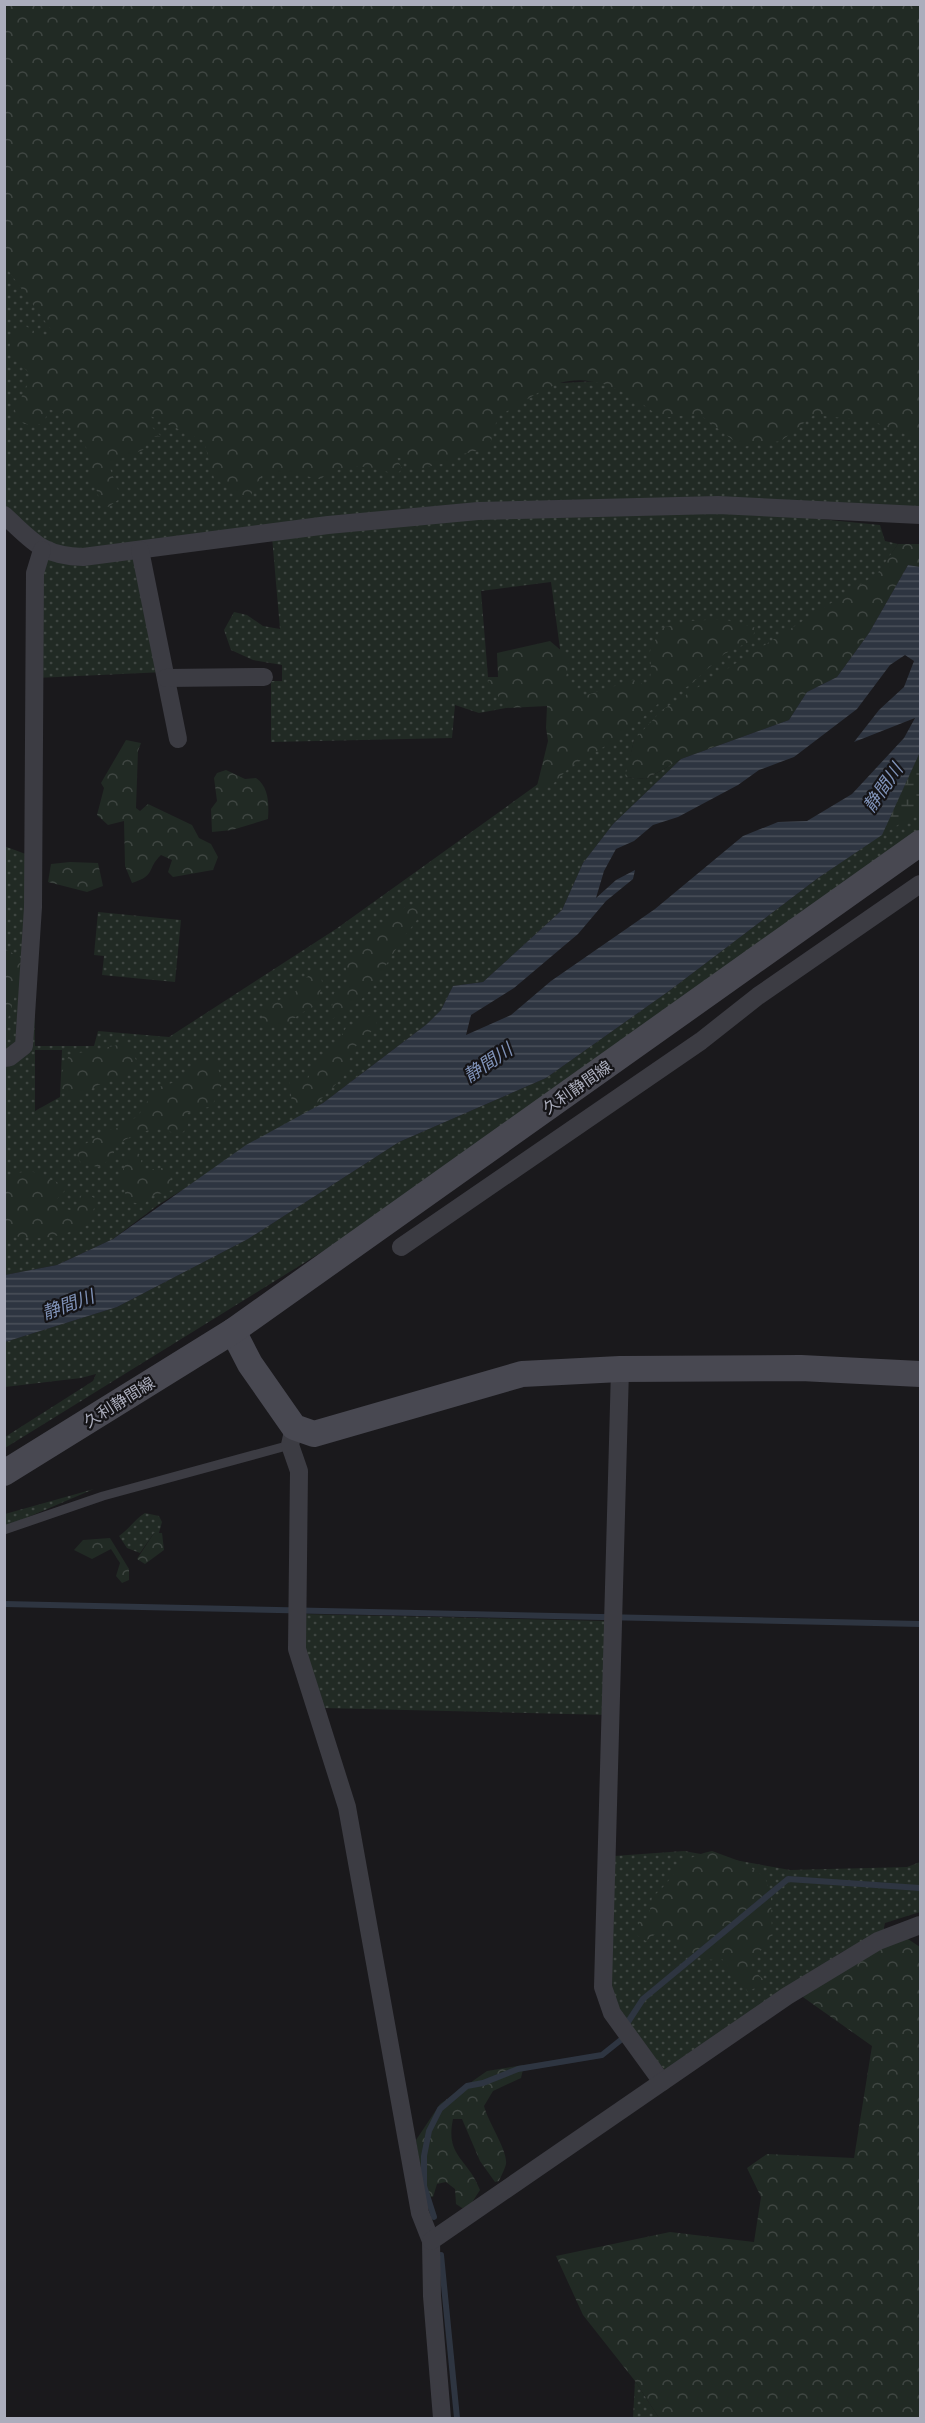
<svg xmlns="http://www.w3.org/2000/svg" width="925" height="2423" font-family="'Varela Round','Noto Sans JP',sans-serif">
<defs>
<pattern id="grass-dots" width="8" height="8" patternUnits="userSpaceOnUse" patternTransform="scale(1.5)"><rect width="8" height="8" fill="#212a24"/><path d="M2 2h.1M6 6h.1" fill="none" stroke="#3f4642" stroke-width="1.8" stroke-linecap="round"/></pattern>
<pattern id="forest-crowns" width="20" height="18" patternUnits="userSpaceOnUse" patternTransform="scale(1.5)"><rect width="20" height="18" fill="#212a24"/><path d="M2 6a3 3 0 1 1 6 0M12 15a3 3 0 1 1 6 0" fill="none" stroke="#3f4642"/></pattern>
<pattern id="wetland-marsh" width="20" height="14" patternUnits="userSpaceOnUse" patternTransform="scale(1.5)"><rect width="20" height="14" fill="#212a24"/><path d="M1 5h8M5 5V1M11 12h8M15 12V8" fill="none" stroke="#3f4642"/></pattern>
<pattern id="water-rules" width="6" height="5" patternUnits="userSpaceOnUse" patternTransform="scale(1.5)"><rect width="6" height="5" fill="#2e3541"/><path d="M0 2.5h6" fill="none" stroke="#4a505a"/></pattern>
</defs>
<rect width="100%" height="100%" fill="#1a191c"/>
<g fill="url(#grass-dots)" fill-rule="evenodd">
<polygon points="4,242 561,383 598,381 920,249 920,510 720,499 60,553 5,508"/>
<path d="M 718,509 L 880,525 L 885,541 L 898,544 L 854,609 L 634,740 L 626,777 L 646,779 L 681,759 L 613,824 L 583,863 L 562,910 L 483,982 L 453,986 L 441,1010 L 427,1024 L 323,1103 L 158,1205 L 113,1239 L 57,1265 L 5,1275 L 4,1061 L 26,1047 L 34,907 L 35,1046 L 94,1046 L 98,1031 L 169,1037 L 336,929 L 552,774 L 560,649 L 551,582 L 481,591 L 488,677 L 498,677 L 506,708 L 479,713 L 455,705 L 452,738 L 271,742 L 271,681 L 282,681 L 282,665 L 253,660 L 231,650 L 224,630 L 234,612 L 247,615 L 263,626 L 280,629 L 272,537 L 479,515 ZM 35,1050 L 62,1050 L 60,1097 L 35,1111 Z"/>
<polygon points="43,553 141,553 165,672 36,678"/>
<polygon points="920,752 920,834 380,1216 5,1448 5,1437 93,1381 96,1374 81,1378 5,1387 5,1342 117,1307 248,1239 399,1142 546,1078 669,991 818,878 881,835"/>
<polygon points="4,846 31,856 22,1044 4,1056"/>
<polygon points="98,912 181,920 175,982 102,975 104,956 94,955"/>
<polygon points="94,1489 5,1527 5,1514"/>
<path d="M 145,1513 L 159,1516 L 162,1522 L 159,1533 L 154,1533 L 140,1553 L 127,1548 L 119,1536 C 129,1529 135,1519 145,1513 Z"/>
<polygon points="302,1614 609,1621 607,1715 322,1708 305,1660"/>
<polygon points="684,1851 790,1870 907,1867 920,1862 920,1912 885,1923 883,1932 842,1952 666,2072 611,2001 614,1856"/>
<polygon points="635,2381 659,2418 633,2418"/>
</g>
<g fill="url(#forest-crowns)">
<path d="M 4,5 L 920,5 L 920,440 L 872,421 L 814,415 L 781,441 L 742,447 L 699,414 L 661,418 C 634,396 597,372 560,383 C 539,390 518,406 498,416 L 489,448 L 455,456 L 446,463 L 426,467 L 416,474 L 406,457 L 397,458 L 402,469 L 396,475 C 369,464 345,462 320,479 L 286,472 L 262,475 L 248,500 L 214,478 L 204,441 L 146,414 L 152,427 L 161,436 L 152,437 L 143,450 L 108,463 L 121,498 L 108,507 L 100,502 L 94,481 L 88,476 C 95,445 78,440 63,413 L 48,409 L 44,424 L 24,424 L 16,415 L 15,410 L 32,376 C 11,352 0,354 21,323 L 40,335 L 57,338 L 5,266 Z"/>
<polygon points="898,544 920,544 920,567 908,565 869,633 837,677 807,692 789,720 681,759 646,779 625,777 634,740 662,710 877,574"/>
<polygon points="723,619 756,628 751,641 724,654 690,685 658,704 622,736 570,767 553,784 537,786 548,741 546,728 547,706 506,708 488,681 498,677 497,653 550,641 570,658 565,682 581,697 633,680 649,687 651,670 650,651 661,628 689,621"/>
<path d="M 126,740 L 141,743 L 138,751 L 136,808 L 140,811 L 148,804 L 192,825 L 199,838 L 211,844 L 218,857 L 213,870 L 173,877 L 168,872 L 172,860 L 161,855 C 146,869 157,875 132,883 L 125,866 L 124,821 L 108,825 L 97,815 L 104,788 L 101,783 Z"/>
<path d="M 226,770 L 245,779 L 256,778 C 269,787 269,804 268,819 L 232,830 L 212,832 L 211,809 L 217,801 L 214,778 L 217,773 Z"/>
<polygon points="70,862 98,863 103,886 87,892 48,882 51,864"/>
<path d="M 410,905 L 419,906 L 421,915 C 414,924 407,932 401,942 C 374,980 376,997 330,1020 L 334,993 L 349,984 L 345,964 C 350,957 357,954 363,948 C 379,932 388,914 410,905 Z"/>
<polygon points="5,949 21,958 26,982 16,992 5,1029"/>
<path d="M 317,970 L 322,981 L 318,1005 C 292,1014 290,1031 260,1027 L 264,1008 L 295,992 L 307,977 Z"/>
<polygon points="369,1015 376,1017 377,1026 353,1049 344,1076 307,1113 293,1111 289,1079 307,1081 314,1064 333,1050 347,1026 355,1025"/>
<polygon points="128,1043 137,1062 127,1076 98,1085 74,1100 61,1089 61,1075 69,1055"/>
<path d="M 196,1061 L 217,1063 L 222,1084 L 212,1106 L 187,1113 C 190,1126 188,1130 176,1136 L 164,1127 C 146,1130 129,1135 115,1147 L 113,1158 L 98,1167 L 81,1163 L 73,1148 L 87,1143 L 104,1131 L 118,1128 L 138,1116 L 156,1088 L 175,1082 Z"/>
<polygon points="130,1152 144,1155 141,1161 143,1171 168,1167 171,1180 176,1189 152,1196 144,1204 128,1202 120,1177"/>
<path d="M 29,1170 L 68,1187 L 55,1201 L 59,1207 L 73,1211 L 84,1191 L 97,1200 L 88,1225 C 59,1238 35,1242 5,1234 L 5,1177 Z"/>
<polygon points="154,1533 162,1533 164,1550 145,1564 137,1559"/>
<polygon points="110,1538 129,1569 129,1580 122,1583 116,1576 120,1563 111,1549 92,1559 74,1550 83,1540"/>
<path d="M 712,1851 L 742,1862 L 765,1877 L 771,1898 L 772,1937 L 748,1966 L 769,1984 L 760,1985 L 748,1992 L 722,1959 C 690,1964 685,1945 661,1930 L 646,1941 L 635,1934 L 640,1922 L 648,1922 L 652,1897 C 681,1875 670,1860 712,1851 Z"/>
<polygon points="902,1935 920,1947 920,2418 659,2418 635,2381 583,2315 556,2256 670,2232 754,2242 761,2197 747,2168 767,2154 854,2158 872,2046 800,1995"/>
<path d="M 524,2065 L 521,2078 L 493,2091 L 484,2106 C 488,2122 508,2151 506,2164 C 505,2169 501,2176 499,2181 L 495,2182 L 480,2161 L 462,2119 L 453,2119 C 445,2157 468,2158 480,2190 L 469,2207 L 462,2208 L 456,2204 L 455,2189 L 446,2182 L 437,2184 L 433,2197 L 425,2197 L 416,2140 L 440,2104 L 487,2071 Z"/>
</g>
<polygon fill="url(#wetland-marsh)" points="920,752 920,811 882,835"/>
<path fill="url(#water-rules)" fill-rule="evenodd" d="M 908,565 L 920,567 L 920,752 L 882,835 L 818,878 L 669,991 L 546,1078 L 399,1142 L 248,1239 L 117,1307 L 5,1342 L 5,1275 L 57,1265 L 113,1239 L 246,1145 L 323,1103 L 427,1024 L 441,1010 L 453,986 L 483,982 L 562,910 L 583,863 L 613,824 L 681,759 L 789,720 L 807,692 L 837,677 L 869,633 ZM 905,655 L 914,661 L 904,687 L 879,710 L 854,742 L 915,718 L 904,738 L 852,794 L 807,821 L 778,822 L 743,836 L 655,909 L 551,981 L 511,1015 L 466,1035 L 471,1015 L 514,988 L 578,934 L 606,901 L 633,879 L 635,870 L 616,880 L 596,898 L 604,871 L 616,849 L 634,841 L 653,825 L 678,817 L 738,785 L 759,770 L 794,757 L 857,709 L 890,665 Z"/>
<g fill="none" stroke-linecap="round" stroke-linejoin="round">
<g stroke="#2e3541" stroke-width="6">
<polyline points="4,1604 920,1624"/>
<polyline points="628,2022 643,1999 788,1879 920,1888"/>
<polyline points="434,2217 424,2186 424,2156 429,2131 440,2109 467,2086 483,2083 518,2069 602,2055 622,2039"/>
<polyline points="441,2255 457,2418"/>
</g>
<polyline stroke="#3c3c43" stroke-width="9" points="4,1530 103,1496 290,1445"/>
<g stroke="#3c3c43" stroke-width="18">
<path d="M 4,515 C 33,541 41,556 83,557 L 328,525 L 478,511 L 718,505 L 920,515"/>
<polyline points="140,550 178,739"/>
<polyline points="166,678 264,677"/>
<polyline points="4,1058 10,1057 24,1046 33,907 35,573 42,550"/>
<polyline points="401,1247 701,1041 758,996 920,884"/>
<polyline points="620,1369 603,1987 612,2013 662,2082"/>
<polyline points="294,1427 290,1445 299,1471 297,1649 347,1807 420,2213 431,2241 432,2296 442,2418"/>
<polyline points="431,2241 787,1996 878,1941 920,1925"/>
</g>
<g stroke="#484851" stroke-width="26">
<polyline points="233,1331 250,1364 294,1427 314,1434 522,1374 620,1369 801,1368 920,1374"/>
<polyline points="4,1473 233,1331 920,843"/>
</g>
</g>
<g text-anchor="middle" stroke-width="4.5" stroke-linejoin="round" paint-order="stroke">
<g font-size="16" fill="#abadbc" stroke="#151417">
<text transform="translate(577 1087) rotate(-35)" y="6">久利静間線</text>
<text transform="translate(119 1402) rotate(-32)" y="6">久利静間線</text>
</g>
<g font-size="18" font-style="italic" fill="#8093b9" stroke="#151417">
<text transform="translate(883 788) rotate(-55)" y="6">静間川</text>
<text transform="translate(488 1063) rotate(-34)" y="6">静間川</text>
<text transform="translate(68 1305) rotate(-20)" y="6">静間川</text>
</g>
</g>
<rect width="925" height="2423" fill="none" stroke="#abadbc" stroke-width="12"/>
</svg>
